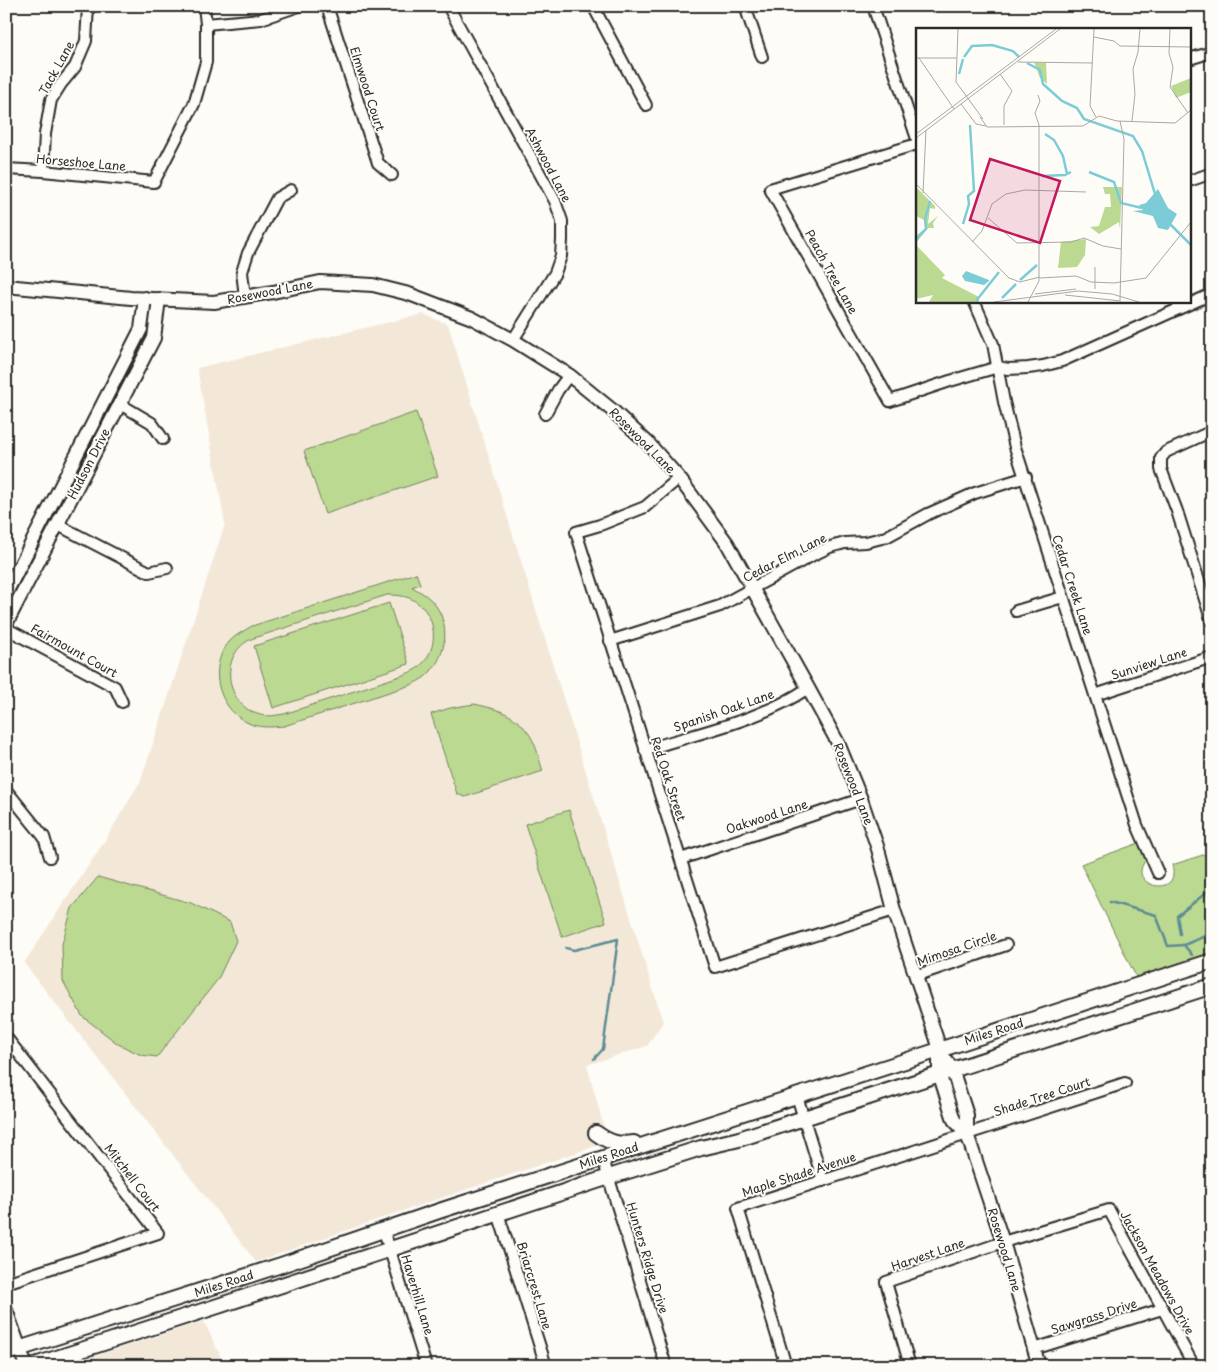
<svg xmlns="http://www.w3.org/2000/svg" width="1218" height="1372" font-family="'Playpen Sans',sans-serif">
<rect width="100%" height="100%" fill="#fdfcf7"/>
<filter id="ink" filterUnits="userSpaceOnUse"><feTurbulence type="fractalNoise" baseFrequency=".02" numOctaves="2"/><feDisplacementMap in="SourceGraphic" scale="10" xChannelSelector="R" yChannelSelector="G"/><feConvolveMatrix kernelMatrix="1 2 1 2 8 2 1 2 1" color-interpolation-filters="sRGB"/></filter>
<g filter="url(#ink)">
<g fill="#f3e8d8">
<polygon points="423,314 448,324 663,1022 647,1046 587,1065 608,1142 391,1215 256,1262 24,963 104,842 141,780 225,524 197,368"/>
<polygon points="204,1321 225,1366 64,1366"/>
</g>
<g fill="#bbd991" stroke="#73825e" fill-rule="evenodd">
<polygon points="416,412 438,476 325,514 304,451"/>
<path d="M 416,573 L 420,584 L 412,587 C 421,592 430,597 436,606 C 452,629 445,660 425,677 C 421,680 416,682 411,685 L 284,726 C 274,727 264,728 253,725 C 219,713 206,669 229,642 C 235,635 244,631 252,626 ZM 387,595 C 399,595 411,596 420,605 C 437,620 438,648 422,664 C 418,669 412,671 406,674 L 284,714 C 276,715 269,717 261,715 C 228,708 218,661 246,642 C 249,640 253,638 257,637 Z"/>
<polygon points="389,603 409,664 273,708 254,646"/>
<path d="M 474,704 C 498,709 517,714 531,737 C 537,747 539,760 543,771 L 465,797 L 457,794 L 431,714 L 450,708 Z"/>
<polygon points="569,810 606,922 562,937 525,824"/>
<path d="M 1139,843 L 1146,860 C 1124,886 1182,900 1172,865 L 1212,852 L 1212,957 L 1138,981 L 1081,864 Z"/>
<polygon points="98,877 191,903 230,922 236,941 218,979 157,1057 141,1055 118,1044 82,1016 63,981 62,944 72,908"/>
</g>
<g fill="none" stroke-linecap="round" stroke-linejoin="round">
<g stroke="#5c8c93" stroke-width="2.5">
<polyline points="1110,902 1156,915 1168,946 1184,945"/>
<polyline points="1180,934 1177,916 1212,888"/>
<polyline points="566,948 574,950 618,939 603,1049 594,1059"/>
<polyline points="1192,955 1184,945 1212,933"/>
<polyline points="1208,1000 1212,1009"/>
</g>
<g stroke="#2b2b2b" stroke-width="14">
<g id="minor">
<polyline points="327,6 378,163 392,175"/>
<polyline points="448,6 555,201 562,221 562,240 561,256 555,273 513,340"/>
<polyline points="593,6 646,105"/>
<polyline points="745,6 762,57"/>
<polyline points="873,6 917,139"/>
<polyline points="206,24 261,19 299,6"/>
<polyline points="1189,59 1212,52"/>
<polyline points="917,144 770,189 890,401 950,381 998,367 1008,369 1028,368 1043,366 1062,361 1212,294"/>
<polyline points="6,169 43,171 154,182 194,104 206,62 206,24 204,6"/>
<polyline points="43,171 45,134 51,100 61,84 75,67 86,41 88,6"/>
<polyline points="1189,181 1212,173"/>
<polyline points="245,297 242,272 248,253 277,198 291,190"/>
<polyline points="974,301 993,344 1004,402 1015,447 1095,695 1137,825 1158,873"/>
<polyline points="120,404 152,423 163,439"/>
<polyline points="545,414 558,390 569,375"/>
<polyline points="1212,431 1166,452 1161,458 1161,469 1177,511 1212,622"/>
<polyline points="679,478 645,507 600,525 576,532 715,967 894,910"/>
<polyline points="58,525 149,572 167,568"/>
<polyline points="1016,611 1063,597"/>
<polyline points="6,627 11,631 115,687 122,702"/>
<polyline points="610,641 720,606 811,556 830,547 845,543 866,542 886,537 928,514 975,493 1026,477"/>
<polyline points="1095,695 1212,657"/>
<path d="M 645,750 C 700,732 760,721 808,688"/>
<polyline points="6,790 44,837 50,857"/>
<polyline points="681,859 861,799"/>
<polyline points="915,976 1006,945"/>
<polyline points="6,1037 158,1233 6,1283"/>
<polyline points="797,1096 823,1181"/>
<polyline points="603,1159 666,1366"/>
<polyline points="498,1213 546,1366"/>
<polyline points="384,1231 426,1366"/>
<polyline points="1034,1349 1162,1309"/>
<polyline points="786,1366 738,1208 1125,1083"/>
<polyline points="910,1366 886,1282 1003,1242 1109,1210 1194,1366"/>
</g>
</g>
<g stroke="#2b2b2b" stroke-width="16">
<g id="tertiary">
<polyline points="6,286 131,298 214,302 273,292 320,282 373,285 409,294 472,318 513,340 569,375 612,410 649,444 679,478 727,543 808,688 838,743 861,799 878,849 894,910 938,1043 939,1050 939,1073 954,1120 967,1134"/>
<polyline points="6,593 141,329 145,298"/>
<polyline points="6,624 154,338 159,299"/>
<polyline points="939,1050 952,1069 967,1115 967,1134 1003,1242 1039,1366"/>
<polyline points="6,1310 26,1366"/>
<polyline points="6,1353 11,1366"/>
</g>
</g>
<g stroke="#2b2b2b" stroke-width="18">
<g id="secondary">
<path d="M 596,1133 C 610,1143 617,1145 634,1143"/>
<polyline points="6,1353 281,1265 439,1211 939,1050 1212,961"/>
<polyline points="32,1366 218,1306 609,1177 701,1148 739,1139 1212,986"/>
</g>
</g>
<use href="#minor" stroke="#fdfcf7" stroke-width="10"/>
<use href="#tertiary" stroke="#fdfcf7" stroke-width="12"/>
<use href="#secondary" stroke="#fdfcf7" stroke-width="14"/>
</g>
</g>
<g text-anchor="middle" stroke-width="4" stroke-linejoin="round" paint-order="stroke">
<g font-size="12" fill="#2b2b2b" stroke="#fdfcf7">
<text transform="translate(57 68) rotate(-61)" y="4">Tack Lane</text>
<text transform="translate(367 89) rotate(72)" y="4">Elmwood Court</text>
<text transform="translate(81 163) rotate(5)" y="4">Horseshoe Lane</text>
<text transform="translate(548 165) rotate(62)" y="4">Ashwood Lane</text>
<text transform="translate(831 272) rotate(61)" y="4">Peach Tree Lane</text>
<text transform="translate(270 292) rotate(-11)" y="4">Rosewood Lane</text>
<text transform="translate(642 441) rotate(45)" y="4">Rosewood Lane</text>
<text transform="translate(89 464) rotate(-63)" y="4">Hudson Drive</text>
<text transform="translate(785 558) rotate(-27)" y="4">Cedar Elm Lane</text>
<text transform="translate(1072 585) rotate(72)" y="4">Cedar Creek Lane</text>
<text transform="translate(74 651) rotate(29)" y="4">Fairmount Court</text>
<text transform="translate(1149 664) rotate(-18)" y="4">Sunview Lane</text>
<text transform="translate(724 711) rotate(-19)" y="4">Spanish Oak Lane</text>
<text transform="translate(668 779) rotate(72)" y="4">Red Oak Street</text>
<text transform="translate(853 784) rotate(68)" y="4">Rosewood Lane</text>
<text transform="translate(767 817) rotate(-18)" y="4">Oakwood Lane</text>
<text transform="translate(957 949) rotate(-19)" y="4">Mimosa Circle</text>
<text transform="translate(994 1032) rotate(-18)" y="4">Miles Road</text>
<text transform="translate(1042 1097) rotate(-18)" y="4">Shade Tree Court</text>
<text transform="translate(609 1156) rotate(-18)" y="4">Miles Road</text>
<text transform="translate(799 1175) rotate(-18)" y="4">Maple Shade Avenue</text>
<text transform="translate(132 1178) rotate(52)" y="4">Mitchell Court</text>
<text transform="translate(1004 1250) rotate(73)" y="4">Rosewood Lane</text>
<text transform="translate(928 1255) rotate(-19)" y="4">Harvest Lane</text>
<text transform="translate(647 1258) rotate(73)" y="4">Hunters Ridge Drive</text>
<text transform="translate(1157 1273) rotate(61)" y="4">Jackson Meadows Drive</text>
<text transform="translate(224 1284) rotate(-18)" y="4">Miles Road</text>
<text transform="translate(534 1286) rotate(73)" y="4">Briarcrest Lane</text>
<text transform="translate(417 1295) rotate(73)" y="4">Haverhill Lane</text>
<text transform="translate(1094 1317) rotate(-18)" y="4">Sawgrass Drive</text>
</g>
</g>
<g transform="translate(916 28)">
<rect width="275" height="275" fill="#fdfcf7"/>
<path d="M 118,34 L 130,35 L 131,56 L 124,50 ZM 275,50 L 275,64 L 260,70 L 255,58 ZM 0,159 L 19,178 L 19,181 L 14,180 L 12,196 L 22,188 L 17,195 L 18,200 L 12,200 L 0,215 L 0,208 L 10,200 L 8,192 L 0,188 ZM 187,159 L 206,159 L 204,201 L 203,194 L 183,206 L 174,199 L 183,198 L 189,179 L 195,179 L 194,166 L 189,166 ZM 170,211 L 169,227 L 161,239 L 142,240 L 145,214 ZM 0,217 L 29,247 L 26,250 L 63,269 L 63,274 L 13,274 L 17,267 L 0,271 Z" fill="#bbd991"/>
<path d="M 242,161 L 252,180 L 261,186 L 252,202 L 242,200 L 237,188 L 217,183 L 227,182 L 223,177 L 230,175 ZM 50,243 L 73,252 L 73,253 L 68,257 L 49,253 L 46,248 Z" fill="#7cccd8"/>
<path fill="none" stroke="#7cccd8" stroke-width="2.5" d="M 48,29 L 56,18 L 76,17 L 97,23 L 103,29M 111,35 L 124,42 L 127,56 L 146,73 L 161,80 L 168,91 L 217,108 L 226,123 L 239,166M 43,46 L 47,31M 129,106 L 138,112 L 147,128 L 151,146 L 155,144M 173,144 L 198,154 L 205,175 L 226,180M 126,148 L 150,147M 47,196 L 53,176 L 52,168 L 58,163 L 54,97M 254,196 L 275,217M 0,211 L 10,201 L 9,191 L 14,173M 104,252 L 121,237M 86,270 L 100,256M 60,273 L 83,244"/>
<path fill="none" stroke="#a9a8a5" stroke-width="1" d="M 42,1 L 40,54 L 67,91M 178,1 L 174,78 L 180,89M 254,1 L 253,25 L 257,39 L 254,59 L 272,85M 178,9 L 198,13 L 204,18 L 275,19M 0,30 L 41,30M 3,30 L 38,81M 102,34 L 177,35M 84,46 L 96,63 L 88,78 L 88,97M 122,67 L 124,73 L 119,85 L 123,97M 45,76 L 60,96 L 70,98M 64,89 L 71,99 L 167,98 L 183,88 L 201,93 L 259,95 L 275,82M 204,93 L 208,111 L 204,272M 216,93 L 219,66 L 217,41 L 222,24 L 224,1M 0,106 L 140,1M 0,110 L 144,1M 0,156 L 93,250 L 104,254 L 124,249M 7,165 L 10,102M 72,190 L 101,215 L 155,214 L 168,210 L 187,218 L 205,221M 56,214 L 66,203 L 76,176 L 90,166 L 109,162 L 170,164M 124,250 L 160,248 L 175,254 L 198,255 L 230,250 L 275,194M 179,261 L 179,239M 119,266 L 160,261M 149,267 L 205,273M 78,274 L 162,263 L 196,266 L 223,274M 112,274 L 123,253 L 123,97"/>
<path fill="#c2185b" fill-opacity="0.15" stroke="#c2185b" stroke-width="2.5" d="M 74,131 L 144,153 L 124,215 L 54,192 Z"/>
<rect width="275" height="275" fill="none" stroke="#2b2b2b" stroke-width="2.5"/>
</g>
<rect width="1218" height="1372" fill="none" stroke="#fdfcf7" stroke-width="25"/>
<rect x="12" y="12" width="1193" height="1347" fill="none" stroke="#2b2b2b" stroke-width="2" filter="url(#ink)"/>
</svg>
